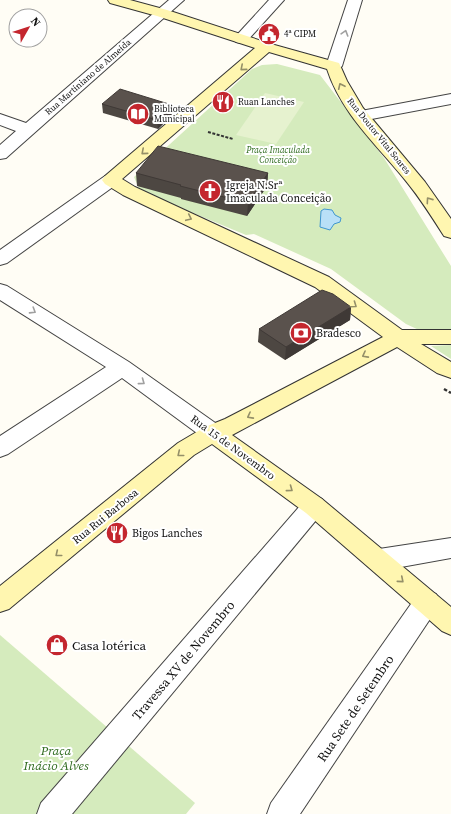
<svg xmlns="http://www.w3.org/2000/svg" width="451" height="814" font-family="'Source Serif 4',serif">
<rect width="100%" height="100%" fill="#fffdf5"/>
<g fill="#d5ebbd">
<polygon points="277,64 320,75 384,158 451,266 451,330 419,330 406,324 331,269 254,234 246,235 140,191 134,177 252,69 262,65"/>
<polygon points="451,345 451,359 431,346"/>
<polygon points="0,635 195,803 186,814 0,814"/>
</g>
<polygon fill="#e6f2cf" points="265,93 304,102 276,144 236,135"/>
<polygon fill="#b9e0f7" stroke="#3f96cf" points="324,209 332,210 335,215 341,218 340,222 334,224 330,230 320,227 321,211"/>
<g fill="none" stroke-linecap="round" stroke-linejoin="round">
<g stroke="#444" stroke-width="2">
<g id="minor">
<polygon points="169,0 184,0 6,158 0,159 0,145 16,131 0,125 0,114 26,123"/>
<polygon points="269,0 284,0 246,42 241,43 236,42 234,39 236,36"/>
<polygon points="348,0 362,0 342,66 339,69 334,71 329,69 326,66"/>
<polygon points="451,94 451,104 361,121 355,119 353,116 355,113 361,111"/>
<polygon points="0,284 7,286 129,362 221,427 224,433 221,439 213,442 205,439 122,378 8,454 0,457 0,436 106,367 0,300"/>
<polygon points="314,496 322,499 326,506 322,513 72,814 37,814 41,803 306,499"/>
<polygon points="451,538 451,558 379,571 370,568 366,560 370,552 379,549"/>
<polygon points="427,591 436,594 440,602 436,610 300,814 267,814 271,803 418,594"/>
</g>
</g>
<g stroke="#444" stroke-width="2">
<polygon id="tertiary" points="111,175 117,176 120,180 117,184 7,263 0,265 0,250 105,176"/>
</g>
<g stroke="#333" stroke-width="2">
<path id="secondary" d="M 108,0 L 130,0 L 167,10 L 271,44 L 339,63 L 347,81 L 363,108 L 425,182 L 451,219 L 451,238 L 444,236 C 432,217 420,198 406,181 C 377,145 341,113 327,69 L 269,52 L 122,179 L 135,187 L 329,277 L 402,330 L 451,330 L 451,344 L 421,344 L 451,362 L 451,378 L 437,373 L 397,347 L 232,435 L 322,499 L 451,607 L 451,635 L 442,631 L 306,513 L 212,444 L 194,455 L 9,609 L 0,612 L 0,586 L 178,443 L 205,427 L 225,419 L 383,337 L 315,287 L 123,195 L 105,184 L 102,180 L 105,176 L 255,48 L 157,16 L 110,3 Z"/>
</g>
<polyline stroke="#333" stroke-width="2" stroke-dasharray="3 1.5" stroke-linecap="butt" points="208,132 233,139"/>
<polyline stroke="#333" stroke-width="2.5" stroke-dasharray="3.5 2" stroke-linecap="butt" points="444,389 451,393"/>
<use href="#minor" fill="#fff" fill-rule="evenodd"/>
<use href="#tertiary" fill="#fff" fill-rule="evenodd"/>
<use href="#secondary" fill="#fff6b0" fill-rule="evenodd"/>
</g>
<g fill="#4d4742">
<polygon points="102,104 172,105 173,114 158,129 103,113"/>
<polygon points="136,173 268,173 267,186 247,216 181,199 181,198 137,186"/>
<polygon points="351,307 350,320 285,360 258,342 259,329"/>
</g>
<g fill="#3f3936">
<polygon points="172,105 173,114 158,129 157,120"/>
<polygon points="268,173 267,186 247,216 248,203"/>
<polygon points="351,307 350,320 285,360 286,347"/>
</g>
<g fill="#5a524d" stroke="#3f3936">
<polygon points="120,89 172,105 157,120 102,104"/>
<polygon points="158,146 268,173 248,203 180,186 181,185 136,173"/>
<polygon points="322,290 333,294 351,307 286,347 259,329"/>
</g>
<defs><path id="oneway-chevron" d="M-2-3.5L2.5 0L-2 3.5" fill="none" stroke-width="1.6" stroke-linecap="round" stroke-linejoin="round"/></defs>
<g stroke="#a0a0a0">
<use href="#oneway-chevron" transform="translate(345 33) rotate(-73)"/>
<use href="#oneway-chevron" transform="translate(33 311) rotate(32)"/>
<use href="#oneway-chevron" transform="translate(142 382) rotate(36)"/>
</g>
<g stroke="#948f68">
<use href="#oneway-chevron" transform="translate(243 68) rotate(139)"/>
<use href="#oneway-chevron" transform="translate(341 86) rotate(-115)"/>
<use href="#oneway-chevron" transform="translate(144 152) rotate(139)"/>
<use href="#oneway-chevron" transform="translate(429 200) rotate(-125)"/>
<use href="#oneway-chevron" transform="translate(189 218) rotate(25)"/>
<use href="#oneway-chevron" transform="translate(354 305) rotate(35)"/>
<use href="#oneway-chevron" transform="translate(365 355) rotate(152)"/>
<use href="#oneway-chevron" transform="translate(250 416) rotate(152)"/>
<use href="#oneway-chevron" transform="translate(180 454) rotate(141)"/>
<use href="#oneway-chevron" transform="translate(290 489) rotate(36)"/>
<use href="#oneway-chevron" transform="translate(58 554) rotate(141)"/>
<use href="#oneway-chevron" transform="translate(401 580) rotate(40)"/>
</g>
<defs>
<g id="civic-disc" transform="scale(1.15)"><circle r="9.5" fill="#c4262e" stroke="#fff"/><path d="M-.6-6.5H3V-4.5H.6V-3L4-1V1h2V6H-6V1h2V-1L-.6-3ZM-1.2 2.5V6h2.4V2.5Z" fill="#fff"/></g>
<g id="restaurant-disc" transform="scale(1.15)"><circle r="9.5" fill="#c4262e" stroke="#fff"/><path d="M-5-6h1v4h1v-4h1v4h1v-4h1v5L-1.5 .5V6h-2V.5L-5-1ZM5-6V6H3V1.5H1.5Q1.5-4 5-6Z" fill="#fff"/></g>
<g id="library-disc" transform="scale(1.15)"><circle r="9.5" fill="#c4262e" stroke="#fff"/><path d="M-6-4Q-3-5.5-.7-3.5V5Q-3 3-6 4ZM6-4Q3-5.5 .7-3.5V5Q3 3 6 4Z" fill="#fff"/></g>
<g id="church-disc" transform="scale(1.15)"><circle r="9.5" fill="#c4262e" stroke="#fff"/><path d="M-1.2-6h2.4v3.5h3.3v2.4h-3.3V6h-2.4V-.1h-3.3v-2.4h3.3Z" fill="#fff"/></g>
<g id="bank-disc" transform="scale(1.15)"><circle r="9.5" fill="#c4262e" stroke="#fff"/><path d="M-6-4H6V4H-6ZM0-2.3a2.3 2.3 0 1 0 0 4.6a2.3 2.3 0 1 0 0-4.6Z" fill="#fff"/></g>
<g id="shop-disc" transform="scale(1.15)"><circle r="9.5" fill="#c4262e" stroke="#fff"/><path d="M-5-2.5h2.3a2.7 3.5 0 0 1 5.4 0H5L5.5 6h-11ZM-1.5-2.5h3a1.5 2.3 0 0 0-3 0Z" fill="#fff"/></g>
</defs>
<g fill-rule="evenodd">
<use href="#civic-disc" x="269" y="34"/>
<use href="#restaurant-disc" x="223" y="102"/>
<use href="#library-disc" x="138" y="114"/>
<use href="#church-disc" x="210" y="191"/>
<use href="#bank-disc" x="301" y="333"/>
<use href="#restaurant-disc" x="117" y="533"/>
<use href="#shop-disc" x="57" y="645"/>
</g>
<g text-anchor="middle" stroke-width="4" stroke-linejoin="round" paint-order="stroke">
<g font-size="9" fill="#111" stroke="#fff" text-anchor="start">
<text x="284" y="37">4ª CIPM</text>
<text x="238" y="105">Ruan Lanches</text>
<text x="154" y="112">Biblioteca<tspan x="154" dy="10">Municipal</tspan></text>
</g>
<g font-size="9" fill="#111" stroke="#fff">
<text transform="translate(88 77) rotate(-41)" y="3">Rua Martiniano de Almeida</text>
<text transform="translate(379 136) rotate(51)" y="3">Rua Doutor Vital Soares</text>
</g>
<g font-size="9" font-style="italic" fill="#2f6b1f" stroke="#fff">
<text x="278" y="153">Praça Imaculada<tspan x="278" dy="10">Conceição</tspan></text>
</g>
<g font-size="11" fill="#111" stroke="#fff" text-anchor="start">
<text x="226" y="189">Igreja N.Srª<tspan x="226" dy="13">Imaculada Conceição</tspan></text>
<text x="316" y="337">Bradesco</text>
<text x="132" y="537">Bigos Lanches</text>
</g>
<g font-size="11" fill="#111" stroke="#fff">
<text transform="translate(233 447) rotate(36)" y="4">Rua 15 de Novembro</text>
<text transform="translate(105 516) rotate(-39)" y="4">Rua Rui Barbosa</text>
</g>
<g font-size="13" fill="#111" stroke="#fff" text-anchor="start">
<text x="72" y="650">Casa lotérica</text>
</g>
<g font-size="13" fill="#111" stroke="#fff">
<text transform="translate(183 660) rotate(-50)" y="5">Travessa XV de Novembro</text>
<text transform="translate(355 708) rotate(-56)" y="5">Rua Sete de Setembro</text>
</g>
<g font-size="13" font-style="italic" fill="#2f6b1f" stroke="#fff">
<text x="56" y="755">Praça<tspan x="56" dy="15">Inácio Alves</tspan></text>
</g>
</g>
<g transform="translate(28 28) rotate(51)"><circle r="19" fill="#ffffff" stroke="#a0a0a0"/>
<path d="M0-3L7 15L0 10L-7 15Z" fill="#c4262e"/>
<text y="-6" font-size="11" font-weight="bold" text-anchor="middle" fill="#111111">N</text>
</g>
</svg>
